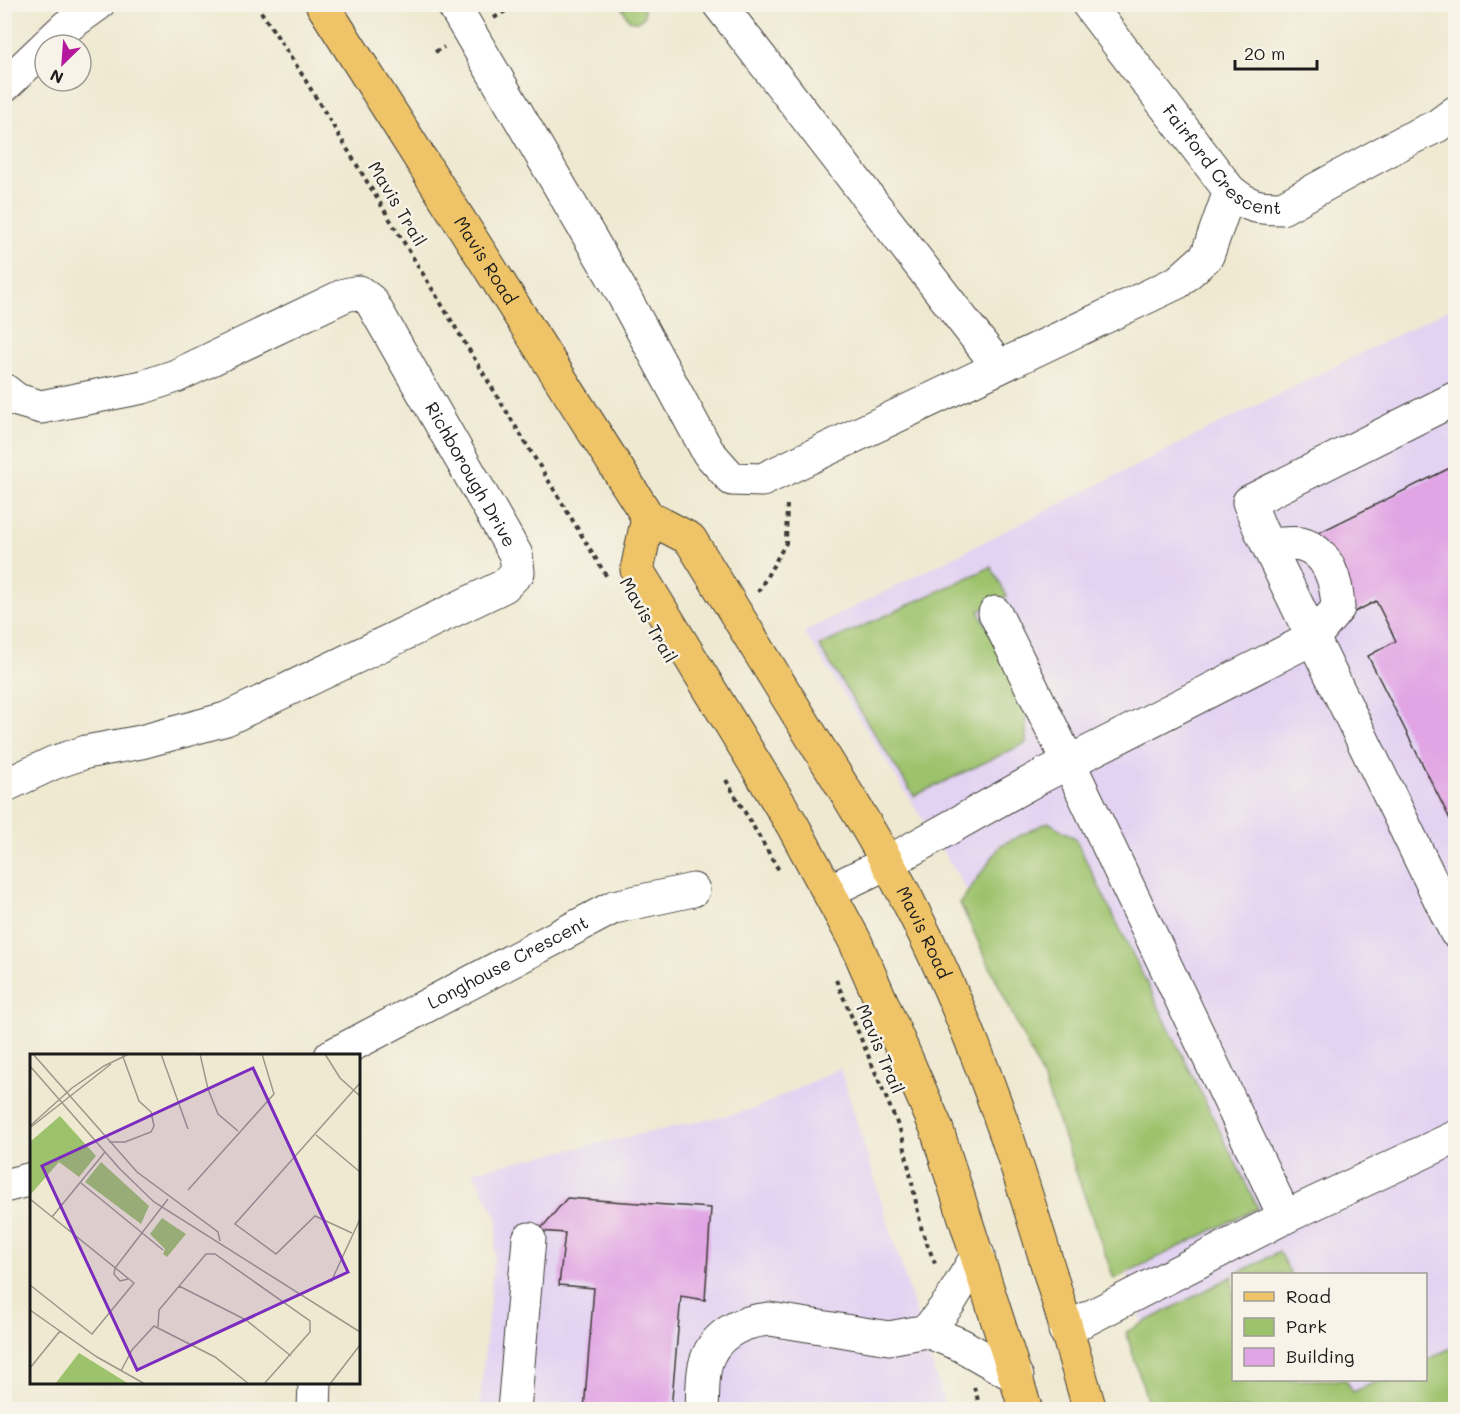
<svg xmlns="http://www.w3.org/2000/svg" width="1460" height="1414" font-family="Mali,sans-serif">
<rect width="100%" height="100%" fill="#f7f3e8"/>
<filter id="ink" filterUnits="userSpaceOnUse"><feTurbulence type="fractalNoise" baseFrequency=".0167" numOctaves="2"/><feDisplacementMap in="SourceGraphic" scale="12" xChannelSelector="R" yChannelSelector="G"/><feConvolveMatrix kernelMatrix="1 2 1 2 8 2 1 2 1" color-interpolation-filters="sRGB"/></filter>
<filter id="wash" filterUnits="userSpaceOnUse"><feTurbulence type="fractalNoise" baseFrequency=".008" numOctaves="4" result="noise"/><feDisplacementMap in="SourceGraphic" scale="24" xChannelSelector="R" yChannelSelector="G"/><feGaussianBlur stdDeviation="1.35" result="paint"/><feColorMatrix in="noise" values="0 0 0 0 0 0 0 0 0 0 0 0 0 0 0 0 0 1.4 0 .05"/><feComposite in="paint" operator="in"/></filter>
<g filter="url(#wash)">
<rect width="100%" height="100%" fill="#efe9d1"/>
<g fill="#e3d3f2" fill-rule="evenodd">
<path d="M 1455,306 L 1455,1409 L 1165,1409 L 1114,1224 L 1052,1051 L 959,877 L 804,632 ZM 1234,1274 L 1426,1274 L 1426,1380 L 1234,1380 Z"/>
<polygon points="840,1068 946,1409 479,1409 498,1219 473,1171 755,1109"/>
</g>
<g fill="#9dc26c" stroke="#5c6f44" stroke-width="1.5">
<polygon points="620,5 641,5 644,9 644,17 638,22 629,20"/>
<polygon points="991,567 1007,596 979,611 1026,707 1026,743 914,796 819,646"/>
<polygon points="1048,822 1075,838 1258,1208 1114,1279 1043,1079 960,903 1001,845"/>
<polygon points="1279,1252 1291,1274 1235,1274"/>
<polygon points="1233,1276 1234,1380 1346,1380 1353,1392 1381,1380 1426,1380 1426,1360 1455,1346 1455,1409 1150,1409 1126,1332"/>
</g>
<g id="blocks">
<g fill="#e1a4e4">
<polygon points="1456,465 1456,831 1368,656 1396,641 1376,601 1343,618 1304,540"/>
<polygon points="567,1198 711,1208 705,1300 681,1296 671,1410 584,1410 594,1288 559,1285 565,1233 539,1231"/>
</g>
</g>
</g>
<g filter="url(#ink)">
<use href="#blocks" fill-opacity="0" stroke="#3c3b37" stroke-width="1.5"/>
<g fill="none" stroke-linecap="round" stroke-linejoin="round">
<g stroke="#3c3b37" stroke-width="35">
<g id="minor">
<polyline points="453,4 620,289 708,452 732,479 762,480 1178,282 1207,256 1230,191"/>
<polyline points="719,4 999,367"/>
<path id="s1" d="M 1088,4 L 1230,191 C 1250,207 1256,208 1282,208 L 1407,140 L 1437,126 L 1456,112"/>
<polyline points="47,45 66,27 98,4"/>
<polyline points="4,86 45,47"/>
<path id="s2" d="M 4,390 L 17,400 L 41,407 L 143,387 L 176,376 L 345,295 L 359,292 L 371,301 L 516,555 L 518,572 L 504,586 L 226,719 L 141,742 L 86,752 L 53,763 L 4,786"/>
<polyline points="1456,398 1249,502 1260,529 1456,932"/>
<polyline points="995,613 1069,763 1285,1217"/>
<path d="M 829,891 L 887,863 L 1040,777 L 1313,638 L 1338,608 C 1337,583 1329,551 1301,544 C 1291,542 1278,545 1268,545"/>
<path id="s3" d="M 331,1056 L 614,907 L 693,890"/>
<polyline points="4,1186 32,1179"/>
<polyline points="1065,1330 1285,1217 1456,1137"/>
<polyline points="927,1331 961,1345 1017,1377"/>
<polyline points="314,1410 315,1382"/>
<polyline points="514,1410 529,1239"/>
<path d="M 702,1410 C 703,1396 702,1380 705,1366 C 712,1335 741,1321 770,1319 L 889,1338 L 927,1331 L 949,1303 L 978,1255"/>
</g>
</g>
<g stroke="#3c3b37" stroke-width="35">
<g id="major">
<path id="s4" d="M 322,4 L 648,517 L 690,539 C 731,605 771,671 812,737 C 847,794 884,852 914,913 C 994,1069 1041,1241 1090,1410"/>
<polyline points="648,517 637,570 793,826 855,941 936,1127 1026,1410"/>
</g>
</g>
<g stroke="#3c3b37" stroke-width="4" stroke-dasharray="4.5 4.5" stroke-linecap="butt">
<polyline points="256,4 298,68 607,577"/>
<polyline points="494,18 517,4"/>
<polyline points="435,52 444,47"/>
<polyline points="758,592 786,543 787,502"/>
<polyline points="726,780 780,872"/>
<polyline points="836,980 902,1135 922,1231 936,1266"/>
<polyline points="974,1387 981,1410"/>
</g>
<use href="#minor" stroke="#fff" stroke-width="33"/>
<use href="#major" stroke="#efc469" stroke-width="33"/>
</g>
</g>
<g text-anchor="middle" stroke-width="5" stroke-linejoin="round" paint-order="stroke">
<g font-size="18" fill="#1c1c1c" stroke="#f7f3e8">
<text dy="6" stroke="none"><textPath href="#s1" startOffset="210">Fairford Crescent</textPath></text>
<text transform="translate(397 204) rotate(59)" y="6">Mavis Trail</text>
<text dy="6" stroke="none"><textPath href="#s4" startOffset="304">Mavis Road</textPath></text>
<text dy="6" stroke="none"><textPath href="#s2" startOffset="597">Richborough Drive</textPath></text>
<text transform="translate(648 620) rotate(60)" y="6">Mavis Trail</text>
<text dy="6" stroke="none"><textPath href="#s4" startOffset="1113">Mavis Road</textPath></text>
<text dy="6" stroke="none"><textPath href="#s3" startOffset="200">Longhouse Crescent</textPath></text>
<text transform="translate(880 1049) rotate(67)" y="6">Mavis Trail</text>
</g>
</g>
<g transform="translate(30 1054)">
<rect width="330" height="330" fill="#efe9d1"/>
<path d="M 30,62 L 66,102 L 49,123 L 29,108 L 1,140 L 0,88 ZM 71,108 L 119,152 L 111,170 L 55,128 ZM 132,164 L 156,180 L 137,203 L 133,200 L 135,195 L 120,180 ZM 49,299 L 99,330 L 25,330 Z" fill="#9dc26c"/>
<path fill="none" stroke="#9b9789" stroke-width="1.5" d="M 3,0 L 107,118 L 188,178 L 190,187M 131,0 L 158,75M 170,0 L 178,35 L 188,60 L 208,77M 295,0 L 310,24 L 330,42M 0,12 L 89,114 L 124,148 L 330,278M 0,72 L 42,34 L 74,12 L 99,0M 1,73 L 81,10M 286,81 L 330,118M 79,88 L 95,88 L 121,78 L 124,72 L 121,58 L 109,47 L 92,0M 51,129 L 133,196M 158,136 L 244,40 L 232,0M 0,145 L 104,229 L 62,280 L 0,231M 22,163 L 75,98M 322,179 L 285,162 L 246,200 L 205,170 L 330,29M 98,225 L 90,227 L 84,220 L 85,214 L 138,145M 301,228 L 330,165M 149,232 L 216,266 L 261,302M 0,256 L 67,303 L 115,330M 128,273 L 129,256 L 176,200 L 185,200 L 280,267 L 280,278 L 234,330M 0,314 L 30,277M 91,317 L 102,296 L 124,272 L 185,303 L 219,330M 300,330 L 330,291"/>
<path fill="#7b2cbf" fill-opacity="0.15" stroke="#7b2cbf" stroke-width="3" d="M 223,14 L 318,218 L 107,316 L 12,112 Z"/>
<rect width="330" height="330" fill="none" stroke="#1c1c1c" stroke-width="3"/>
</g>
<rect width="1460" height="1414" fill="none" stroke="#f7f3e8" stroke-width="24"/>
<rect x="1232" y="1273" width="195" height="108" fill="#f7f3e8" stroke="#9f9d96" stroke-width="1.5"/>
<rect x="1244" y="1292" width="30" height="9" fill="#efc469" stroke="#9f9d96" stroke-width="1.5"/>
<text x="1286" y="1303" font-size="18" fill="#1c1c1c">Road</text>
<rect x="1244" y="1318" width="30" height="18" fill="#9dc26c" stroke="#9f9d96" stroke-width="1.5"/>
<text x="1286" y="1333" font-size="18" fill="#1c1c1c">Park</text>
<rect x="1244" y="1348" width="30" height="18" fill="#e1a4e4" stroke="#9f9d96" stroke-width="1.5"/>
<text x="1286" y="1363" font-size="18" fill="#1c1c1c">Building</text>
<g transform="translate(63 63) rotate(205)"><circle r="28" fill="#f7f3e8" stroke="#9f9d96" stroke-width="1.5"/>
<path d="M0-4.5L10 22L0 15L-10 22Z" fill="#b5179e"/>
<text y="-9" font-size="16" font-weight="bold" text-anchor="middle" fill="#1c1c1c">N</text>
</g>
<path d="M1235 60v9h82v-9" fill="none" stroke="#1c1c1c" stroke-width="3"/>
<text x="1244" y="60" font-size="18" fill="#1c1c1c" stroke="#f7f3e8" stroke-width="4.5" paint-order="stroke">20 m</text>
</svg>
